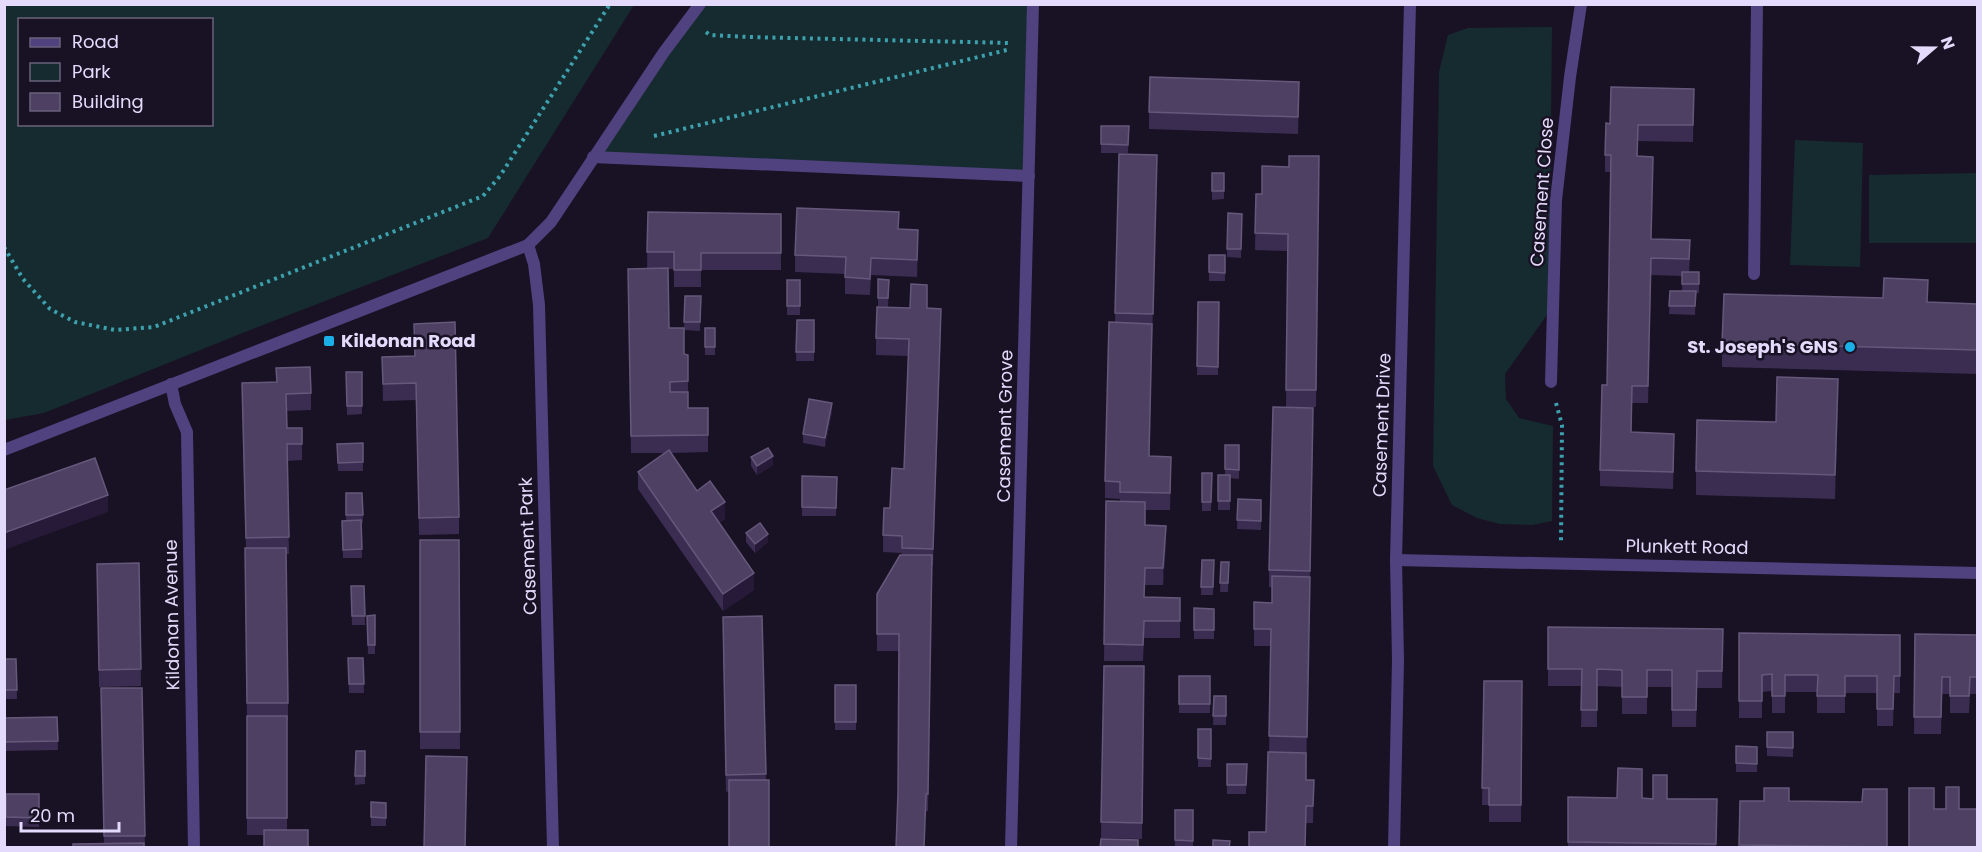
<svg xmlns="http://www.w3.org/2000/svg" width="1982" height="852" font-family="Poppins,sans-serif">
<rect width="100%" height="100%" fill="#191225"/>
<g fill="#162b2f" fill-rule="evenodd">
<path d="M 5,4 L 634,4 L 634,5 L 488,238 L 250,330 L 44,413 L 5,420 ZM 20,20 L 212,20 L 212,124 L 20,124 Z"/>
<polygon points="702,5 1032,5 1029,176 595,156"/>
<polygon points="1552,27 1549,312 1505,374 1506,399 1519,418 1553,426 1552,521 1532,525 1500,524 1477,518 1452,505 1433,466 1439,72 1448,35 1468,28"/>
<polygon points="1795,140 1863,143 1860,267 1790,265"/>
<polygon points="1977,173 1977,243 1869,243 1869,175"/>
</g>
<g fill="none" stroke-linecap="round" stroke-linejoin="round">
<g stroke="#3da0ad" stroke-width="4" stroke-dasharray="3 4.5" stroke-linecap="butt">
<polyline points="706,32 710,35 748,37 1010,43"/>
<polyline points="654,136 1011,49"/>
<polyline points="4,247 23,279 50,309 75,322 115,330 154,327 483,196 500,176 610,4"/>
<polyline points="1556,403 1562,425 1561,542"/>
</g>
<polyline stroke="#4f427f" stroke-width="12" points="1754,274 1757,4"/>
<g stroke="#4f427f" stroke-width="12">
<polyline points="593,157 1029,176"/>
<polyline points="528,245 534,264 539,305 553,848"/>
<polyline points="1551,382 1556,200 1570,77 1581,4"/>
<polyline points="171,384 175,404 187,432 194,848"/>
<polyline points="4,450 528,245 551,222 664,52 700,4"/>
<polyline points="1396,560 1978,573"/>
<polyline points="1011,848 1033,4"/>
<polyline points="1394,848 1398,660 1396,560 1410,4"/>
</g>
</g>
<g fill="#3b2d51">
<polygon points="1694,89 1693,142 1638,141 1638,156 1651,239 1690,256 1689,272 1699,272 1699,293 1696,293 1695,315 1669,314 1670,291 1682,291 1682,276 1651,275 1648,403 1632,403 1631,432 1674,451 1673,489 1600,486 1600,470 1607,385 1611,172 1605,172 1605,155 1610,124"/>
<polygon points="1299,99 1298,134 1149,129 1149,112"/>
<polygon points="1101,126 1129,126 1128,153 1101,153"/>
<polygon points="1119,154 1157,155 1149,456 1171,474 1170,510 1145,510 1145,525 1166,543 1163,585 1145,585 1144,597 1180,598 1180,638 1144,638 1143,661 1104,661 1106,501 1120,501 1120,499 1105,498 1105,481 1115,322"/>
<polygon points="1319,156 1316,407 1286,407 1288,251 1255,250 1256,194 1262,194 1289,167"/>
<polygon points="1212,173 1224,173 1224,199 1212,200"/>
<polygon points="648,212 781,214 781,270 701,270 701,287 674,287 674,269 668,269 669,328 684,354 688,355 688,408 708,435 708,452 670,453 697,491 725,519 719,523 754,590 723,611 638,489 638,472 665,453 631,453 628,269 647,269"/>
<polygon points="1228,213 1242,214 1241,258 1227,257"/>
<polygon points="899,229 918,247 917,277 871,275 870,295 845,294 845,274 795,272 795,255"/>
<rect x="1209" y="255" width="16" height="26"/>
<polygon points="878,279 889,280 888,307 878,306"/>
<rect x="787" y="280" width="13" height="35"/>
<polygon points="685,296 701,296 700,331 684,330"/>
<polygon points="1198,302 1219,302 1218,375 1197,375"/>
<polygon points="1928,302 1977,304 1977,374 1722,367 1722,343"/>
<polygon points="910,308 927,308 941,325 933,566 932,566 928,811 926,811 898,793 899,651 877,651 877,594 902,555 902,553 883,552 883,535 890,508 904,469 908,356 876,355 876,338"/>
<polygon points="797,320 814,320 814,361 796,361"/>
<rect x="705" y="328" width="10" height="27"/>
<polygon points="415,356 459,517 459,534 419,535 416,400 383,401 382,357"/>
<polygon points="276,368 311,393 311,410 286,411 287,428 302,428 302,460 287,461 289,554 286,554 288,703 288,720 287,720 287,830 264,835 247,835 247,720 245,565 246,548 242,400 276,382"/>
<polygon points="346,372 362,372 362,414 347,415"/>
<polygon points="1838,403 1835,499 1696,495 1696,471 1776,422"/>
<polygon points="832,412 825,447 803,443 803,434"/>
<polygon points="1313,425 1306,780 1314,780 1313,823 1306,823 1266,832 1269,752 1271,646 1254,646 1254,629 1272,603 1272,587 1269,587 1269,570"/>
<polygon points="337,444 363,462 363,471 338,471"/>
<polygon points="1225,445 1239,445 1239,479 1230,478 1230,510 1218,510 1218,475 1225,475"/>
<polygon points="751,457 773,465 757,475 751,466"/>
<polygon points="1202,473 1212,473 1211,511 1202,511"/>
<polygon points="802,476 837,477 836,516 802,516"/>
<polygon points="346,493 362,493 363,523 361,523 362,558 343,558 342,521 346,521"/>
<polygon points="1238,499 1261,500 1261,530 1237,529"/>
<polygon points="746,533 768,542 755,553 746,542"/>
<polygon points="420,540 459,540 460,749 420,749"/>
<polygon points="1202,560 1214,560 1213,595 1201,595"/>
<polygon points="1221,562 1229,562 1228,592 1220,592"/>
<polygon points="139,563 141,686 99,687 97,564"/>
<polygon points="351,586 364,586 365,625 352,625"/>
<polygon points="1194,608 1214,609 1214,639 1194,639"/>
<polygon points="375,615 375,654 368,654 367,616"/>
<polygon points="762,616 766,780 726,792 723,634"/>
<polygon points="1548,627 1723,629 1722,688 1697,688 1696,727 1672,727 1672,687 1647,687 1647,714 1622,714 1622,687 1597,686 1597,727 1581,727 1582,686 1548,686"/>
<polygon points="1739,633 1900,635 1900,693 1894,693 1893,726 1877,726 1877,693 1845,693 1845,713 1817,713 1817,692 1785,692 1785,713 1772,713 1772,691 1762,692 1762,718 1739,718"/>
<polygon points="1915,634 1977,635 1977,694 1970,694 1969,713 1950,713 1950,694 1942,694 1941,734 1914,734"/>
<polygon points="348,658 363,658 364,693 349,693"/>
<polygon points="4,659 16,659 17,699 4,699"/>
<polygon points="1104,666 1144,666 1142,839 1101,838"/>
<rect x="1179" y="676" width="31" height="37"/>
<polygon points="1484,681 1522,681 1521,822 1489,822 1489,805 1482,805"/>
<rect x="835" y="685" width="21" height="45"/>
<polygon points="142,688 145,848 73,848 104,844 101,705"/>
<polygon points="1214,696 1226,696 1226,725 1213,725"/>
<polygon points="57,717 58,750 4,751 4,718"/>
<rect x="1198" y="729" width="13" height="38"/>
<polygon points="1767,732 1793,732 1793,757 1767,756"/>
<polygon points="1736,746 1757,747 1757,772 1736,772"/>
<polygon points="356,751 365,751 365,784 355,785"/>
<polygon points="1227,764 1247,764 1246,794 1227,794"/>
<polygon points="1887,789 1887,848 1739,848 1740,801 1862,802"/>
<polygon points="6,794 39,794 39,827 6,826"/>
<polygon points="1568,797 1717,799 1716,848 1568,848"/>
<polygon points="371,802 386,803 386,826 371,826"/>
<rect x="1175" y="810" width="18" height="38"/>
</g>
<g fill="#261a38">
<polygon points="941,309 941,325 933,566 933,549"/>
<polygon points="1838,379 1838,403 1835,499 1835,475"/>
<polygon points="832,403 832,412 825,447 825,438"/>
<polygon points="773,456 773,465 757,475 757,466"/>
<polygon points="108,495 108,512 4,550 4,533"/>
<polygon points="725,502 725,519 711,528 711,511"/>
<polygon points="1166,526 1166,543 1163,585 1163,568"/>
<polygon points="768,534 768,542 755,553 755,544"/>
<polygon points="754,573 754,590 723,611 723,594"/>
</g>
<g fill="#4d4063" stroke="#65587b" stroke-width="1.5">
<polygon points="1150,77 1299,82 1298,117 1149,112"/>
<polygon points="1611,87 1694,89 1693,125 1638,125 1637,156 1653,157 1651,239 1690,240 1689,259 1651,258 1648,386 1632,386 1631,432 1674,434 1673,472 1600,470 1602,385 1607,385 1611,155 1605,155 1606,123 1610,124"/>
<polygon points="1101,126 1129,126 1128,145 1101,144"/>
<polygon points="1119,154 1157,155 1153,314 1115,313"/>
<polygon points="1289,156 1319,156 1316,390 1286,390 1288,234 1255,233 1256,194 1262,194 1262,166 1289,167"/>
<rect x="1212" y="173" width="12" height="18"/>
<polygon points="797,208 899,212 898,229 918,230 917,260 871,258 870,279 845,277 846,257 795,255"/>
<polygon points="648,212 781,214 781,253 701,253 701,270 674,270 674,252 647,252"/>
<polygon points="1228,213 1242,214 1241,249 1227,249"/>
<polygon points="1209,255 1225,255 1225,273 1209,272"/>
<polygon points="668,268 669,328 684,328 684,354 688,355 688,381 670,382 670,392 688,392 688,408 708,408 708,435 631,436 628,269"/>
<rect x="1682" y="272" width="17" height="12"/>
<polygon points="1884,278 1928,280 1927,302 1977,304 1977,350 1722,343 1724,294 1883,298"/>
<polygon points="878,279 889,280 888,298 878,298"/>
<rect x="787" y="280" width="13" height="26"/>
<polygon points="911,284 927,285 927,308 941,309 933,549 902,548 902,536 883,535 884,508 890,508 892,468 904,469 909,339 876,338 877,307 910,308"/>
<polygon points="1670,291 1696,291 1695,306 1669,306"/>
<polygon points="685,296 701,296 700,322 684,322"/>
<polygon points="1198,302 1219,302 1218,367 1197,366"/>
<polygon points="797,320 814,320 814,352 796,352"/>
<polygon points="455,322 459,517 419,518 416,383 383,384 382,357 415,356 414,324"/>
<polygon points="1109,322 1152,324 1149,456 1171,457 1170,493 1120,492 1120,482 1105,481"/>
<rect x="705" y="328" width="10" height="19"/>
<polygon points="310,367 311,393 286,394 287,428 302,428 302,444 287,444 289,537 246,538 242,383 277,382 276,368"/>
<polygon points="346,372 362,372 362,406 347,406"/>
<polygon points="1777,377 1838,379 1835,475 1696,471 1697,420 1776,422"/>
<polygon points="809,399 832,403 825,438 803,434"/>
<polygon points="1273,407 1313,408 1310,571 1269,570"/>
<polygon points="363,443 363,462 338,463 337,444"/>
<polygon points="1225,445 1239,445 1239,470 1225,469"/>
<polygon points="768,448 773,456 757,466 751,457"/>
<polygon points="669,450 697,491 710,481 725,502 711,511 754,573 723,594 638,472"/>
<polygon points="95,458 108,495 4,533 4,490"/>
<polygon points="1202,473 1212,473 1211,502 1202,502"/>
<rect x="1218" y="475" width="12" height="26"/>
<polygon points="802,476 837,477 836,508 802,507"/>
<polygon points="346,493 362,493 363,515 346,515"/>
<polygon points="1238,499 1261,500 1261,521 1237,520"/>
<polygon points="1106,501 1145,502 1145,525 1166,526 1163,568 1145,568 1144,597 1180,598 1180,621 1144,621 1143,645 1104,644"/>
<polygon points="361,520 362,549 343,550 342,521"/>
<polygon points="760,523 768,534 755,544 746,533"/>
<polygon points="420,540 459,540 460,732 420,732"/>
<polygon points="245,548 286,548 288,703 247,703"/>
<polygon points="900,555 932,555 928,794 926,794 924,848 896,848 898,793 899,634 877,634 877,594"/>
<polygon points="1202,560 1214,560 1213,587 1201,587"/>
<polygon points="1221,562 1229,562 1228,583 1220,583"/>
<polygon points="139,563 141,669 99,670 97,564"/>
<polygon points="1272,576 1310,577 1307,737 1269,736 1271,629 1254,629 1254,602 1272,603"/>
<polygon points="351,586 364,586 365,616 352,616"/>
<polygon points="1194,608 1214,609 1214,630 1194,630"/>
<polygon points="375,615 375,645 368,645 367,616"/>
<polygon points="762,616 766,774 726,775 723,617"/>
<polygon points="1548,627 1723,629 1722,671 1697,671 1696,710 1672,710 1672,670 1647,670 1647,697 1622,697 1622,670 1597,669 1597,710 1581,710 1582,669 1548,669"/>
<polygon points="1739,633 1900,635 1900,676 1894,676 1893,709 1877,709 1877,676 1845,676 1845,696 1817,696 1818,675 1785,675 1785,696 1772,696 1772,674 1762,675 1762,701 1739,701"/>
<polygon points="1915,634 1977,635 1977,677 1970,677 1969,696 1950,696 1950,677 1942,677 1941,717 1914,717"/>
<polygon points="348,658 363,658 364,684 349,684"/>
<polygon points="4,659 16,659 17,690 4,690"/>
<polygon points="1104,666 1144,666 1142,823 1101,822"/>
<rect x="1179" y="676" width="31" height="28"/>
<polygon points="1484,681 1522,681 1521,805 1489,805 1489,788 1482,788"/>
<rect x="835" y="685" width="21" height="37"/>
<polygon points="101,688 142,688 145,836 104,836"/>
<polygon points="1214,696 1226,696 1226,716 1213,716"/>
<rect x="247" y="716" width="40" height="102"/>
<polygon points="57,717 58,741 4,742 4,718"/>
<polygon points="1198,729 1211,729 1211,759 1198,758"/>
<polygon points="1767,732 1793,732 1793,748 1767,747"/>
<polygon points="1736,746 1757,747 1757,764 1736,763"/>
<polygon points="356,751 365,751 365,776 355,776"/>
<polygon points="1268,752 1306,753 1306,780 1314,780 1313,806 1306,806 1305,848 1249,848 1249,832 1266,832"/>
<polygon points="426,756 467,757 465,848 424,848"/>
<polygon points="1227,764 1247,764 1246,785 1227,785"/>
<polygon points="1618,768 1642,769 1642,798 1653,799 1653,775 1667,775 1667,799 1717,799 1716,844 1568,842 1568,797 1617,798"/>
<rect x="729" y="780" width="40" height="68"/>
<polygon points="1946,787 1959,787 1959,809 1977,809 1977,848 1909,848 1909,788 1934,788 1934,809 1946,809"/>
<polygon points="1764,788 1789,788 1789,801 1862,802 1863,789 1887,789 1887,847 1739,845 1740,801 1764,801"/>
<polygon points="6,794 39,794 39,818 6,817"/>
<polygon points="371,802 386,803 386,818 371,817"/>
<polygon points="1175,810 1193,810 1193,841 1175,840"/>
<rect x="264" y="830" width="44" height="18"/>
<polygon points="1101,839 1138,840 1138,848 1100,848"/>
<polygon points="1213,840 1230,841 1229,848 1213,848"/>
<polygon points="144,843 144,848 73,848 73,844"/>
</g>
<g fill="#1aafe7" stroke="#191225" stroke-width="2">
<rect x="323" y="335" width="12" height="12" rx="3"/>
<circle cx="1850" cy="347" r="6"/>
</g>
<g text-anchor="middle" stroke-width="5" stroke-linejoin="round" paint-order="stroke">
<g font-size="18" fill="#e4dafb" stroke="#191225">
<text transform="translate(1542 192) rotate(-86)" y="6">Casement Close</text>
<text transform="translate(1382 425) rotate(-88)" y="6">Casement Drive</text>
<text transform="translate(1005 426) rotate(-89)" y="6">Casement Grove</text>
<text transform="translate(528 546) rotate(-92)" y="6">Casement Park</text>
<text transform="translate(1687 547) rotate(1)" y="6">Plunkett Road</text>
<text transform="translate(172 615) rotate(-91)" y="6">Kildonan Avenue</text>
</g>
<g font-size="18" font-weight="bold" fill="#e4dafb" stroke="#191225" text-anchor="start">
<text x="341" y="347">Kildonan Road</text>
<text x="1838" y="353" text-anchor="end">St. Joseph's GNS</text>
</g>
</g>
<rect width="1982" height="852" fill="none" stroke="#e4dafb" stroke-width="12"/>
<rect x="18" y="18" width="195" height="108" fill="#191225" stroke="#6a627b" stroke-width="1.5"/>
<rect x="30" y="38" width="30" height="9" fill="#4f427f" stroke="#6a627b" stroke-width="1.5"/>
<text x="72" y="48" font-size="18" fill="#e4dafb">Road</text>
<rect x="30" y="63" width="30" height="18" fill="#162b2f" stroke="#6a627b" stroke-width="1.5"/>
<text x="72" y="78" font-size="18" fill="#e4dafb">Park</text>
<rect x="30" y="93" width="30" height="18" fill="#4d4063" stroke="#6a627b" stroke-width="1.5"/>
<text x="72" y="108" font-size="18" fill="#e4dafb">Building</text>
<g transform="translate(1934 48) rotate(70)" stroke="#191225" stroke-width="4.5" paint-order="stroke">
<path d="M0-4.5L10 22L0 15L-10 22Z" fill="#e4dafb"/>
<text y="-9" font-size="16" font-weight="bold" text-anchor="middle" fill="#e4dafb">N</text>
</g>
<path d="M21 822v9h98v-9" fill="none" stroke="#e4dafb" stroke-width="3"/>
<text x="30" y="822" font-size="18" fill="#e4dafb" stroke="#191225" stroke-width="4.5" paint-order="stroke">20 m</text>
</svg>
